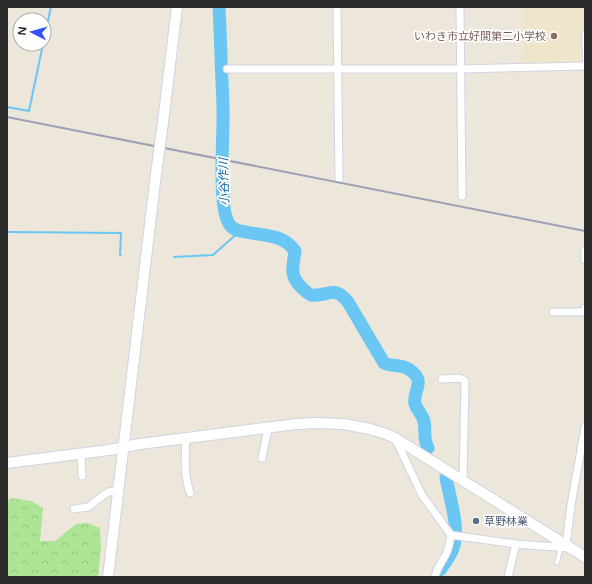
<svg xmlns="http://www.w3.org/2000/svg" width="592" height="584" font-family="'Varela Round','Noto Sans JP',sans-serif">
<defs>
<pattern id="forest-crowns" width="20" height="18" patternUnits="userSpaceOnUse"><rect width="20" height="18" fill="#ace595"/><path d="M2 6a3 3 0 1 1 6 0M12 15a3 3 0 1 1 6 0" fill="none" stroke="#94c581"/></pattern>
</defs>
<rect width="100%" height="100%" fill="#ece6db"/>
<polygon fill="#efe5ca" points="523,7 585,7 585,64 523,65"/>
<polygon fill="url(#forest-crowns)" points="11,498 31,501 43,508 40,541 55,541 76,524 88,523 100,528 101,547 98,577 7,577 7,501"/>
<g fill="none" stroke-linecap="round" stroke-linejoin="round">
<g stroke="#6ac7f3" stroke-width="2">
<polyline points="44,39 51,7"/>
<polyline points="7,107 29,111 43,44"/>
<polyline points="7,232 121,233 120,255 121,255"/>
<polyline points="174,257 213,255 240,231"/>
</g>
<g stroke="#6ac7f3" stroke-width="13">
<path d="M 219,7 C 220,22 220,37 221,53 C 221,72 223,91 223,110 C 224,133 217,210 230,225 C 233,230 240,231 246,232 C 265,236 283,234 295,251 C 293,267 289,275 301,287 C 304,290 307,293 311,295 C 328,297 334,284 348,302 L 384,363 C 392,367 402,364 410,370 C 427,382 412,391 415,404 C 417,410 422,414 424,421 C 426,430 423,439 428,448"/>
<path d="M 440,570 C 444,564 449,557 452,551 C 461,531 450,499 446,478"/>
</g>
<g stroke="#d0d3e3" stroke-width="5.5">
<g id="lane">
<polyline points="584,32 585,66"/>
<polyline points="557,563 561,547"/>
</g>
</g>
<g stroke="#d0d3e3" stroke-width="9">
<g id="street">
<polyline points="337,7 339,179"/>
<polyline points="460,7 462,196"/>
<polyline points="227,69 461,69 585,66"/>
<polyline points="585,250 585,260"/>
<polyline points="553,312 582,312 584,311 585,308"/>
<polyline points="442,379 459,378 464,380 465,382 463,481"/>
<path d="M 186,438 C 185,457 184,475 190,493"/>
<polyline points="395,438 422,495 451,535 516,544 569,548"/>
<polyline points="81,454 82,476"/>
<polyline points="262,458 268,428"/>
<polyline points="74,509 88,507 101,497 109,492 118,490"/>
<polyline points="566,546 571,505 585,427"/>
<path d="M 435,577 C 437,568 442,562 446,554 C 449,548 450,542 451,535"/>
<polyline points="508,577 516,544"/>
</g>
</g>
<g stroke="#d0d3e3" stroke-width="12">
<g id="secondary">
<polyline points="163,122 177,7"/>
<polyline points="7,463 109,450 140,444 296,424 314,423 344,424 370,429 386,434 395,438 585,557"/>
<polyline points="108,577 156,174"/>
</g>
</g>
<use href="#lane" stroke="#fff" stroke-width="3.5"/>
<use href="#street" stroke="#fff" stroke-width="7"/>
<use href="#secondary" stroke="#fff" stroke-width="10"/>
<polyline stroke="#9ea0b5" stroke-width="2" points="7,117 585,231"/>
<g stroke="#d0d3e3" stroke-width="12" stroke-linecap="butt">
<polyline id="secondary-bridge" points="156,174 163,122"/>
</g>
<use href="#secondary-bridge" stroke="#fff" stroke-width="10"/>
</g>
<circle fill="#8d6e63" stroke="#fff" stroke-width="1.5" cx="554" cy="36" r="4"/>
<circle fill="#5c6f8a" stroke="#fff" stroke-width="1.5" cx="476" cy="521" r="4"/>
<g text-anchor="middle" stroke-width="3.5" stroke-linejoin="round" paint-order="stroke">
<g font-size="11" fill="#785e54" stroke="#fff" text-anchor="end">
<text x="546" y="40">いわき市立好間第二小学校</text>
</g>
<g font-size="11" fill="#4e5e75" stroke="#fff" text-anchor="start">
<text x="484" y="525">草野林業</text>
</g>
<g font-size="12" font-style="italic" fill="#08639f" stroke="#fff">
<text transform="translate(224 182) rotate(-91)" y="4">小谷作川</text>
</g>
</g>
<rect width="592" height="584" fill="none" stroke="#2a2a2a" stroke-width="16"/>
<g transform="translate(32 32) rotate(276)"><circle r="19" fill="#ffffff" stroke="#aaaaaa"/>
<path d="M0-3L7 15L0 10L-7 15Z" fill="#3550ff"/>
<text y="-6" font-size="11" font-weight="bold" text-anchor="middle" fill="#2a2a2a">N</text>
</g>
</svg>
